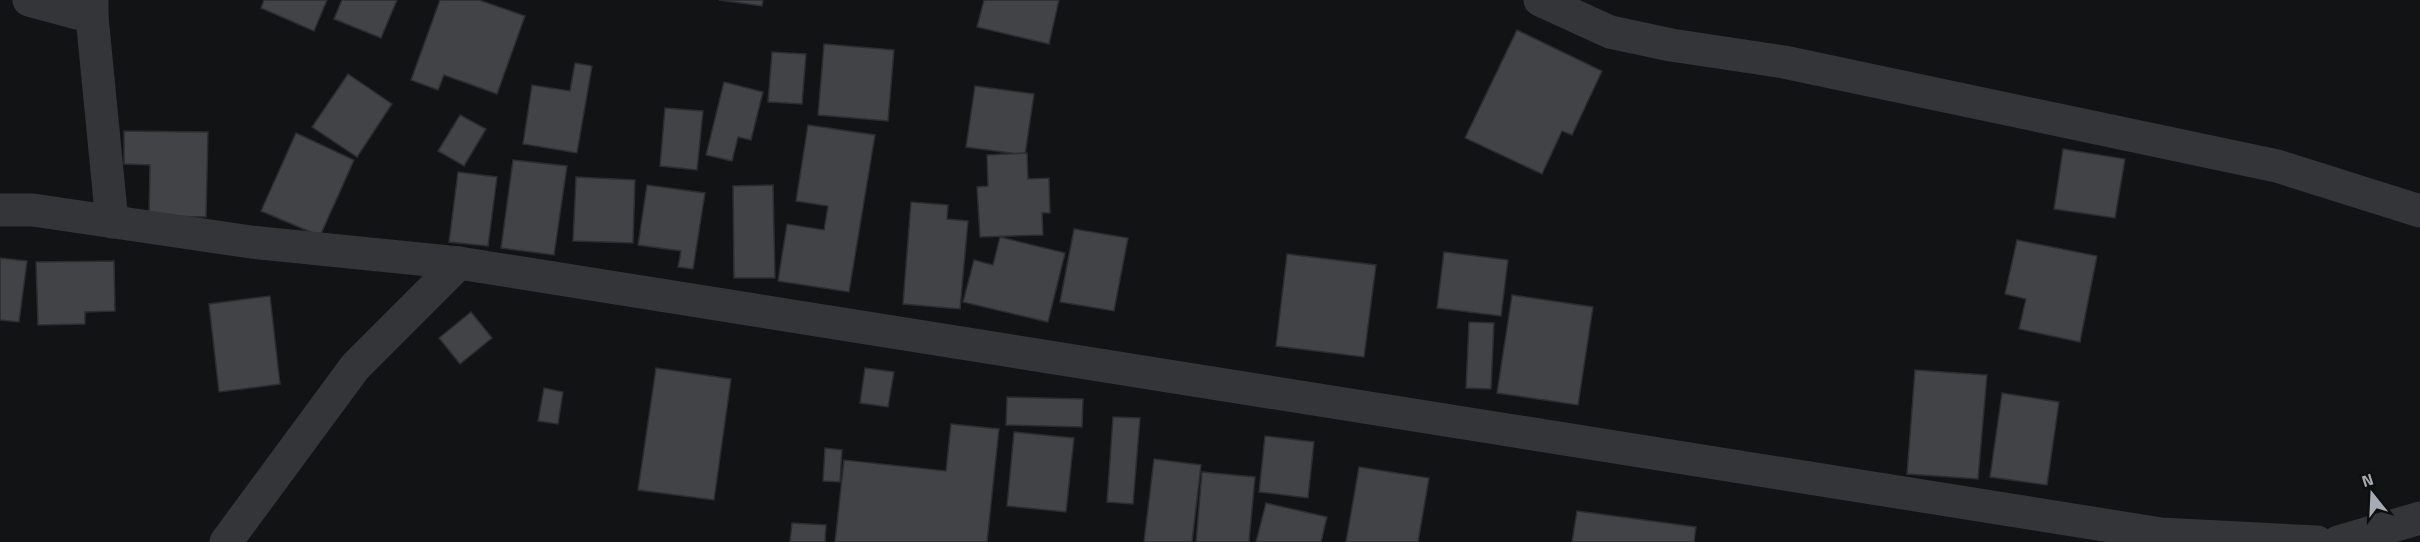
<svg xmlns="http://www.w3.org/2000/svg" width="2420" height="542" font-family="'Titillium Web',sans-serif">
<rect width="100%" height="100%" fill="#121314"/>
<g fill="#414347" stroke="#2c2d30" stroke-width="1.5">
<polygon points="264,0 327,0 314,31 261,8"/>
<polygon points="342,0 397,0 381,38 334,19"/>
<polygon points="440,0 479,0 525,16 497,94 444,75 438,90 411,80"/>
<polygon points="719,0 763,0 762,6"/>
<polygon points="984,0 1059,0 1049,44 977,27"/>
<polygon points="1517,30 1602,71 1572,135 1562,131 1542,174 1465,138"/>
<polygon points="824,44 894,50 888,121 818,115"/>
<polygon points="772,52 806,54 802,104 768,102"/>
<polygon points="575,63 592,66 577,153 523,144 532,85 570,91"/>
<polygon points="348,74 392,104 357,157 312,127"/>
<polygon points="724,82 763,92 751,140 738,137 732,161 706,155"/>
<polygon points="975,86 1034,94 1025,155 966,147"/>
<polygon points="665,108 703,111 697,170 660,166"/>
<polygon points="460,115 486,129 464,166 438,151"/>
<polygon points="808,125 875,135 849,292 778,281 787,224 824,230 828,206 796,201"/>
<polygon points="124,131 208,132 206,217 149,216 150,165 124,164"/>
<polygon points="296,133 354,160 320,236 261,211"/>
<polygon points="2063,149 2125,159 2115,218 2054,209"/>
<polygon points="1027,153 1028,179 1049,178 1050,213 1042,213 1043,235 980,237 977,187 988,186 987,155"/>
<polygon points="513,160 567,166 554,255 501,248"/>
<polygon points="458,172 497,177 488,246 449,242"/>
<polygon points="576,177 635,180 633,243 573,241"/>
<polygon points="647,185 705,193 693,269 678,267 681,251 638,245"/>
<polygon points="773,185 775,278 734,278 733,186"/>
<polygon points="911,202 948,205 947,219 968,221 960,309 903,304"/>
<polygon points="1074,229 1128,238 1114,311 1060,302"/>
<polygon points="1000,237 1065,253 1048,322 963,302 974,260 993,265"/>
<polygon points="2017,240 2097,256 2080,342 2019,329 2026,299 2005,294"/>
<polygon points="1444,252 1508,260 1501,316 1437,308"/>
<polygon points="1287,254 1376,265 1364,357 1276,346"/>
<polygon points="0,258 27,261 19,322 0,320"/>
<polygon points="114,261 115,311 85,312 85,324 38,325 36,262"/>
<polygon points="1512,295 1593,307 1578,405 1497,393"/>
<polygon points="270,296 280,384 219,392 209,304"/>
<polygon points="471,312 492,338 460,364 439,338"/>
<polygon points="1469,322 1494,323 1491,389 1466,388"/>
<polygon points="656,368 731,379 714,500 638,490"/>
<polygon points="865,368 894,372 888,407 860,403"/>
<polygon points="1915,370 1987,375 1978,479 1907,474"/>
<polygon points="544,388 563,392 558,424 538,421"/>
<polygon points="2002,393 2059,402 2047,485 1990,477"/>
<polygon points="1007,397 1083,399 1082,427 1006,425"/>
<polygon points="1113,417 1140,418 1133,504 1107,502"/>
<polygon points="951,424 999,429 987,542 835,542 844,460 946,471"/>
<polygon points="1014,432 1074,438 1066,512 1007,506"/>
<polygon points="1265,436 1314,442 1308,498 1259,492"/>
<polygon points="825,448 842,450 840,482 823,481"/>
<polygon points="1154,459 1201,465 1192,542 1144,542"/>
<polygon points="1359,467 1429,478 1418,542 1346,542"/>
<polygon points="1202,472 1255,477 1249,542 1196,542"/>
<polygon points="1266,503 1327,517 1321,542 1256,542"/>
<polygon points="1577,511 1696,527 1694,542 1572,542"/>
<polygon points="792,523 826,525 825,542 790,542"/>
</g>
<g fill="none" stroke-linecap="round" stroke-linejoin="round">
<g stroke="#343539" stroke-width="33">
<polyline points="29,0 92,17"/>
<polyline points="92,0 92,17 112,222"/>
<polyline points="1540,0 1610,32 1671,45 1784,62 2277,166 2420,211"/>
<polyline points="0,210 33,210 251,242 459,263 2161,534 2317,542"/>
<polyline points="226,542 355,367 459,263"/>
<polyline points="2338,542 2420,518"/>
</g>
</g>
<g transform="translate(2372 494) rotate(342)" stroke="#0d0e0f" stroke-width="4.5" paint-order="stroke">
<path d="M0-4.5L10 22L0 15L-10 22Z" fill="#a5acb4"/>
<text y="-9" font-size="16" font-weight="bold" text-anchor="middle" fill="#a5acb4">N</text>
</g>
</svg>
